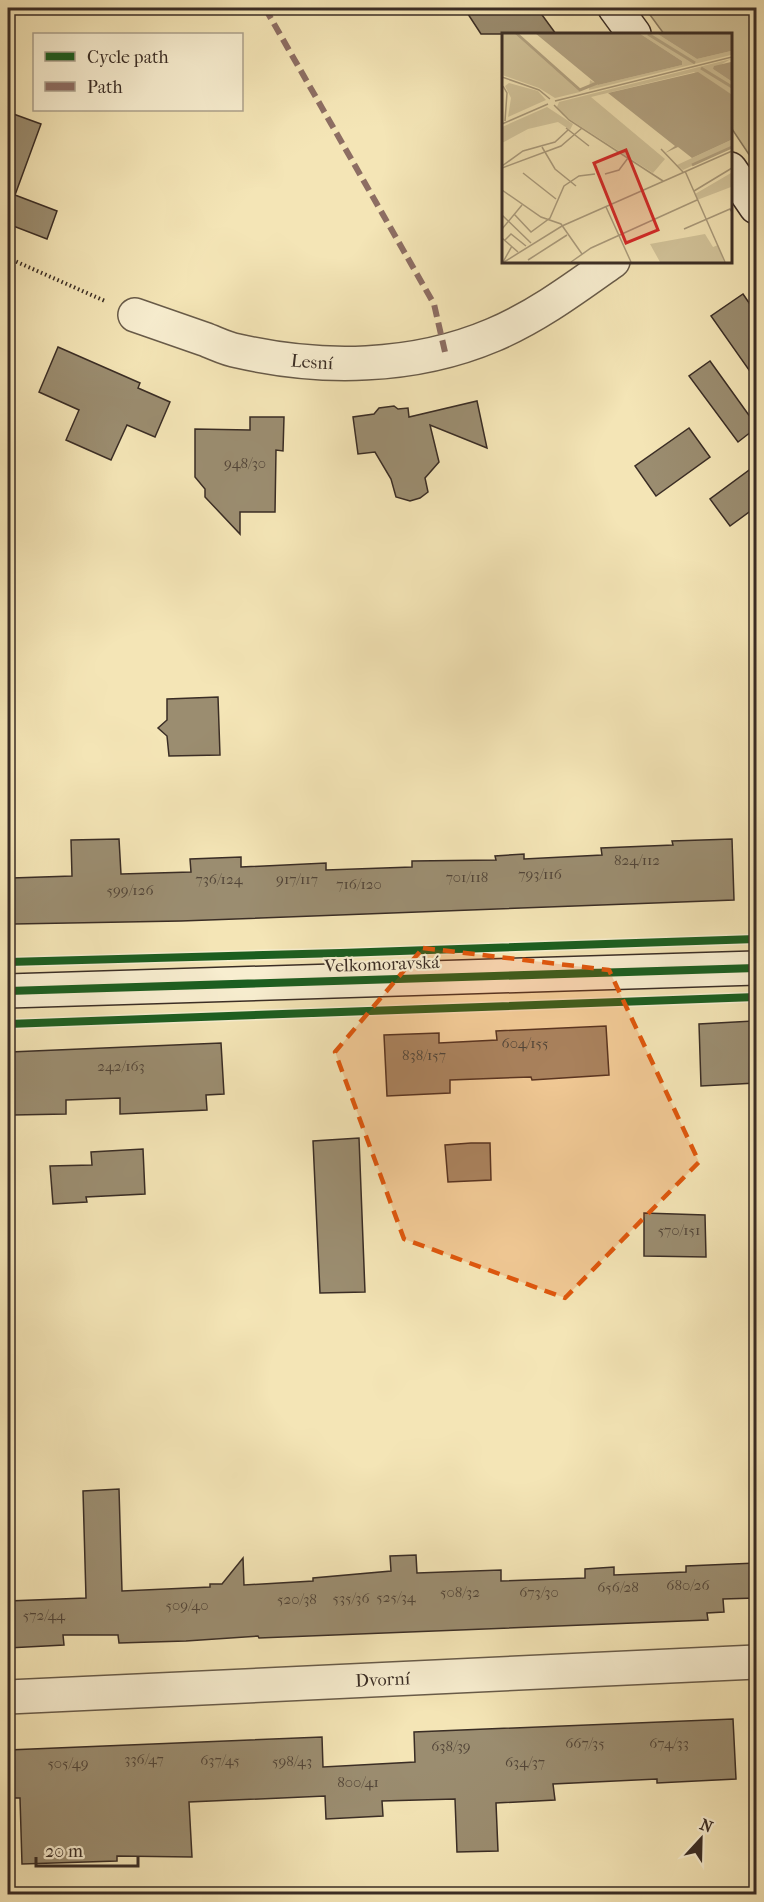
<svg xmlns="http://www.w3.org/2000/svg" width="764" height="1902" font-family="'IM FELL French Canon',serif">
<rect width="100%" height="100%" fill="#f4e5b6"/>
<filter id="stains"><feTurbulence type="fractalNoise" baseFrequency=".00333" numOctaves="4"/><feColorMatrix values="0 0 0 0 .2 0 0 0 0 .09 0 0 0 0 .02 0 0 0 .5 -.17"/></filter>
<radialGradient id="worn" r=".72"><stop offset=".6" stop-color="#630" stop-opacity="0"/><stop offset="1" stop-color="#630" stop-opacity=".3"/></radialGradient>
<polygon fill="#d4c69d" stroke="#877a61" stroke-width="1.5" points="645,8 756,8 756,165 730,126 730,34 664,34"/>
<g fill="#9b8d70" stroke="#3a2d25" stroke-width="1.5">
<polygon points="464,8 537,8 556,34 481,34"/>
<polygon points="8,112 41,124 15,195 57,211 47,239 8,224"/>
<polygon points="743,294 756,313 756,380 711,316"/>
<polygon points="58,347 140,383 138,388 170,402 155,437 127,425 111,460 66,440 79,410 39,392"/>
<polygon points="710,361 756,425 756,428 738,442 689,376"/>
<polygon points="477,401 487,448 430,425 439,462 425,478 428,492 420,498 410,501 396,497 391,479 375,452 358,454 353,417 374,414 379,408 394,406 398,409 408,408 409,417"/>
<polygon points="250,417 284,417 283,451 276,450 275,512 240,512 240,534 205,497 205,489 195,477 195,429 250,430"/>
<polygon points="689,428 710,457 656,496 635,466"/>
<polygon points="756,465 756,507 730,526 710,499"/>
<polygon points="218,697 220,755 169,756 167,736 158,728 167,720 167,699"/>
<polygon points="119,839 121,874 191,872 190,859 241,857 241,867 326,863 326,870 412,867 412,861 496,860 495,856 524,854 524,859 602,855 601,848 673,845 672,841 732,839 734,900 181,921 14,924 12,878 72,876 71,840"/>
<polygon points="753,1021 756,1083 701,1086 699,1024"/>
<polygon points="606,1026 609,1075 532,1080 531,1077 450,1080 450,1093 387,1096 384,1035 439,1033 439,1043 497,1040 496,1031"/>
<polygon points="221,1043 224,1094 206,1095 207,1110 120,1114 120,1098 66,1100 66,1114 13,1115 10,1052"/>
<polygon points="359,1138 365,1292 320,1293 313,1141"/>
<polygon points="471,1143 490,1143 491,1180 448,1182 445,1145"/>
<polygon points="143,1149 145,1194 86,1197 87,1202 53,1204 50,1166 92,1165 91,1152"/>
<polygon points="644,1213 705,1215 706,1257 644,1256"/>
<polygon points="119,1489 122,1591 210,1587 210,1584 222,1584 243,1558 244,1585 313,1581 313,1578 391,1571 390,1556 416,1555 417,1573 501,1570 501,1581 585,1578 585,1569 614,1567 614,1575 686,1572 686,1566 756,1563 756,1598 723,1599 724,1612 707,1613 708,1620 259,1638 258,1636 186,1641 119,1643 118,1635 63,1635 64,1645 8,1648 8,1601 86,1598 83,1491"/>
<polygon points="733,1719 736,1779 657,1783 657,1779 553,1784 555,1800 496,1803 498,1851 457,1852 455,1799 382,1801 383,1816 326,1819 325,1796 189,1802 192,1857 117,1856 117,1861 22,1864 20,1798 8,1798 8,1750 322,1737 323,1767 415,1762 414,1732"/>
</g>
<g fill="none" stroke-linecap="round" stroke-linejoin="round">
<g stroke="#685b49" stroke-width="36">
<g id="street">
<path id="s1" d="M 135,315 C 158,323 181,331 204,339 C 215,343 226,349 238,351 C 321,370 413,369 493,335 C 536,317 575,288 613,261"/>
<path id="s2" d="M 8,1697 L 756,1662"/>
</g>
</g>
<g stroke="#3a2d25" stroke-width="36">
<g id="secondary">
<polyline points="615,8 634,34"/>
<polyline points="730,169 756,207"/>
<polyline points="8,991 756,968"/>
</g>
</g>
<polyline stroke="#3a2d25" stroke-width="4" stroke-dasharray="1.5 3" stroke-linecap="butt" points="8,258 105,301"/>
<use href="#street" stroke="#f8eed0" stroke-width="33"/>
<use href="#secondary" stroke="#f8eed0" stroke-width="33"/>
<polyline stroke="#8d6e63" stroke-width="6" stroke-dasharray="12 6" stroke-linecap="butt" points="265,8 434,304 445,352"/>
<g stroke="#f8eed0" stroke-width="11">
<g id="cycleway">
<polyline points="8,962 341,953 756,939"/>
<polyline points="8,991 756,968"/>
<polyline points="8,1024 756,997"/>
</g>
</g>
<use href="#cycleway" stroke="#1b5e20" stroke-width="8"/>
</g>
<path fill="#df570d" fill-opacity="0.2" stroke="#df570d" stroke-width="4.5" stroke-dasharray="12 8" stroke-linejoin="round" d="M 423,948 L 609,970 L 699,1162 L 565,1298 L 404,1239 L 335,1052 Z"/>
<g text-anchor="middle" stroke-width="4.5" stroke-linejoin="round" paint-order="stroke">
<g font-size="15" fill="#524538">
<text x="245" y="468">948/30</text>
<text x="637" y="865">824/112</text>
<text x="540" y="879">793/116</text>
<text x="467" y="882">701/118</text>
<text x="219" y="884">736/124</text>
<text x="297" y="884">917/117</text>
<text x="359" y="889">716/120</text>
<text x="130" y="895">599/126</text>
<text x="525" y="1048">604/155</text>
<text x="424" y="1060">838/157</text>
<text x="121" y="1071">242/163</text>
<text x="679" y="1235">570/151</text>
<text x="688" y="1590">680/26</text>
<text x="618" y="1592">656/28</text>
<text x="460" y="1597">508/32</text>
<text x="539" y="1597">673/30</text>
<text x="396" y="1602">525/34</text>
<text x="351" y="1603">535/36</text>
<text x="297" y="1604">520/38</text>
<text x="187" y="1610">509/40</text>
<text x="44" y="1620">572/44</text>
<text x="585" y="1748">667/35</text>
<text x="669" y="1748">674/33</text>
<text x="451" y="1751">638/39</text>
<text x="144" y="1764">336/47</text>
<text x="220" y="1765">637/45</text>
<text x="292" y="1766">598/43</text>
<text x="525" y="1767">634/37</text>
<text x="68" y="1768">505/49</text>
<text x="358" y="1787">800/41</text>
</g>
<g font-size="18" fill="#3a2d25" stroke="#f8eed0">
<text dy="6" stroke="none"><textPath href="#s1" startOffset="184">Lesní</textPath></text>
<text transform="translate(382 964) rotate(-2)" y="6">Velkomoravská</text>
<text dy="6" stroke="none"><textPath href="#s2" startOffset="375">Dvorní</textPath></text>
</g>
</g>
<g transform="translate(502 33)">
<rect width="230" height="230" fill="#f4e5b6"/>
<path d="M 0,0 L 12,0 L 78,59 L 53,65 L 37,55 L 0,42 ZM 137,0 L 154,0 L 195,26 L 229,18 L 229,22 L 87,57 L 88,47 L 96,52 L 180,32 L 180,28 ZM 229,26 L 211,36 L 229,48 L 229,61 L 192,39 L 89,64 L 163,126 L 151,140 L 61,82 L 55,74 L 57,69 ZM 7,50 L 36,58 L 44,67 L 6,84 L 9,65 L 3,53 ZM 45,74 L 71,91 L 68,97 L 56,89 L 26,96 L 0,110 L 0,94 ZM 229,107 L 229,115 L 181,137 L 175,132 ZM 229,140 L 229,154 L 195,167 L 193,161 ZM 203,201 L 211,214 L 216,212 L 222,229 L 158,229 L 148,211 Z" fill="#d4c69d"/>
<path d="M 33,0 L 137,0 L 180,28 L 180,32 L 96,52 ZM 154,0 L 229,0 L 229,18 L 195,26 ZM 229,29 L 229,48 L 211,36 L 212,33 ZM 196,39 L 229,61 L 229,107 L 190,125 L 176,114 L 163,120 L 173,113 L 106,60 Z" fill="#b5a685"/>
<path fill="none" stroke="#b5a685" stroke-width="3" d="M 14,0 L 78,57 L 95,50M 146,1 L 193,30M 199,35 L 230,54M 190,132 L 230,114"/>
<path fill="none" stroke="#aa9b7c" stroke-width="1.5" d="M 0,44 L 37,57 L 48,66M 1,53 L 5,60 L 3,88M 53,68 L 230,24M 52,72 L 67,87 L 161,148M 0,91 L 46,71M 64,95 L 87,113M 40,114 L 53,136 L 74,153M 159,116 L 181,139M 0,133 L 21,118 L 53,109 L 66,97M 0,135 L 59,113 L 80,95M 183,138 L 223,229M 21,140 L 54,166M 103,141 L 117,137 L 126,125M 0,157 L 39,184 L 59,191 L 80,221M 192,158 L 230,135M 104,174 L 129,229M 12,181 L 29,199 L 48,185 L 62,153 L 77,143 L 93,141M 0,182 L 29,210M 0,196 L 20,172M 182,196 L 228,176 L 230,179M 0,205 L 16,219M 3,207 L 9,201 L 24,213M 26,227 L 65,202M 1,229 L 10,213M 2,229 L 60,193 L 230,118M 69,229 L 89,215 L 195,167"/>
<path fill="#d62828" fill-opacity="0.15" stroke="#d62828" stroke-width="3" d="M 124,117 L 156,197 L 124,210 L 92,130 Z"/>
<rect width="230" height="230" fill="none" stroke="#3a2d25" stroke-width="3"/>
</g>
<rect width="764" height="1902" fill="none" stroke="#f4e5b6" stroke-width="30"/>
<rect x="9" y="9" width="746" height="1884" fill="none" stroke="#3a2d25" stroke-width="3"/>
<rect x="15" y="15" width="734" height="1872" fill="none" stroke="#3a2d25" stroke-width="1.5"/>
<rect x="33" y="33" width="210" height="78" fill="#f8eed0" stroke="#aca18c" stroke-width="1.5"/>
<rect x="45" y="52" width="30" height="9" fill="#1b5e20" stroke="#aca18c" stroke-width="1.5"/>
<text x="87" y="63" font-size="18" fill="#3a2d25">Cycle path</text>
<rect x="45" y="82" width="30" height="9" fill="#8d6e63" stroke="#aca18c" stroke-width="1.5"/>
<text x="87" y="93" font-size="18" fill="#3a2d25">Path</text>
<g transform="translate(701 1839) rotate(22)" stroke="#f8eed0" stroke-width="4.5" paint-order="stroke">
<path d="M0-4.5L10 22L0 15L-10 22Z" fill="#3a2d25"/>
<text y="-9" font-size="16" font-weight="bold" text-anchor="middle" fill="#3a2d25">N</text>
</g>
<path d="M36 1857v9h102v-9" fill="none" stroke="#3a2d25" stroke-width="3"/>
<text x="45" y="1857" font-size="18" fill="#3a2d25" stroke="#f8eed0" stroke-width="4.5" paint-order="stroke">20 m</text>
<rect width="100%" height="100%" filter="url(#stains)"/>
<rect width="100%" height="100%" fill="url(#worn)"/>
</svg>
